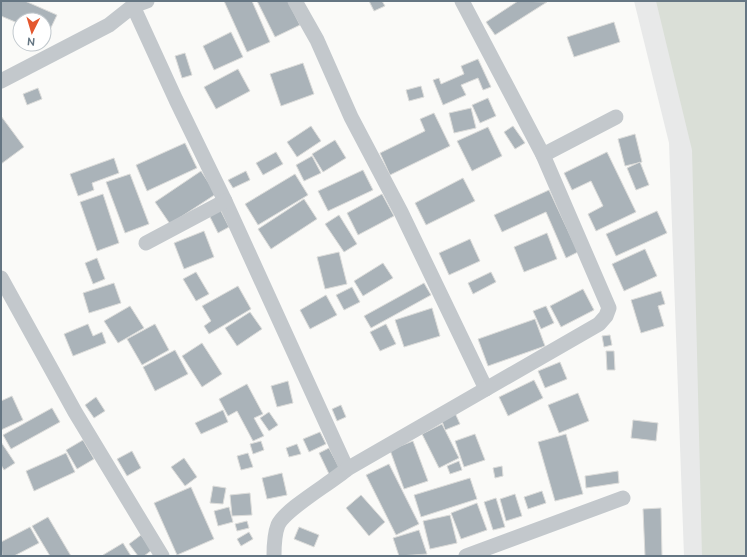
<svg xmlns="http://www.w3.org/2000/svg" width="747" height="557" font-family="Ubuntu,sans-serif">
<rect width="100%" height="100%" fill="#fafaf8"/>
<polygon fill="#e8e9e9" points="634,1 746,1 746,556 684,556 669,143"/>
<polygon fill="#dadfd7" points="656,1 746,1 746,556 702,556 692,150"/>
<g fill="#aab3b9" stroke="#dcdcda">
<polygon points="1,1 25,1 57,15 47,36 44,34 44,20 20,20 20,24 1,16"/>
<polygon points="224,1 252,1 270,42 247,52"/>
<polygon points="257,1 288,1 300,25 275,37"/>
<polygon points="369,1 382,1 385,6 374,11"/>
<polygon points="518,1 547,2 495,35 486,22"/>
<polygon points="614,22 620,42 574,57 567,37"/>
<polygon points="231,32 243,57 214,70 203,46"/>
<polygon points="185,53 192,75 182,78 175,56"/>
<polygon points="478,59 491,87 483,90 478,78 461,85 466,95 443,105 433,80 439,78 441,84 464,74 461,66"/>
<polygon points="303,63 314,94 281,106 270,74"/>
<polygon points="238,69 250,91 216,109 204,87"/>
<polygon points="421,86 424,97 409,101 406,90"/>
<polygon points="38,88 42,99 27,105 23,94"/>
<polygon points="488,98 496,116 480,123 472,105"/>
<polygon points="471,108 476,128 454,133 449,113"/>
<polygon points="434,113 450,146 390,175 380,153 425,131 420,119"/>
<polygon points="1,116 24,147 1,164"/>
<polygon points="311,126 321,141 297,157 287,142"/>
<polygon points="513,126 525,143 515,149 504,132"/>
<polygon points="488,127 502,156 472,171 457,141"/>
<polygon points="635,134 642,162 625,166 618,139"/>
<polygon points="335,140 346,158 323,172 312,154"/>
<polygon points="185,143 197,168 147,191 136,165"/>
<polygon points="276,152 283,164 263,175 256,163"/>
<polygon points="607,152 636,212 596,231 588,214 603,206 591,181 572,190 564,173"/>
<polygon points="312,156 321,173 304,181 296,165"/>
<polygon points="114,158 119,173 92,183 94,190 78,196 70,174"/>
<polygon points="640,162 649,185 636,190 627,168"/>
<polygon points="363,170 373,190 328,211 318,191"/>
<polygon points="201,171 216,194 170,224 155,202"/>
<polygon points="246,171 250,180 233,188 228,180"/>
<polygon points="130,174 149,224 125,233 106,182"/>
<polygon points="295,174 308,195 258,225 245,204"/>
<polygon points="463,178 475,201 426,225 415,203"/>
<polygon points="549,190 578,252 566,258 546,212 502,232 494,215"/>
<polygon points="103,194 119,243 97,251 80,202"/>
<polygon points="382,194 394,216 358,235 347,213"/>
<polygon points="304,199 317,219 271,249 258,229"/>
<polygon points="220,209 229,227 218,233 209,215"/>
<polygon points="657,211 667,233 616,256 606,234"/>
<polygon points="339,215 357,244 344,252 325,224"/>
<polygon points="204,231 214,257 184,269 174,243"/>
<polygon points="547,233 557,259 524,272 514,247"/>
<polygon points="470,239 480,261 449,275 439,253"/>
<polygon points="645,249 657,276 624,291 612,264"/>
<polygon points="339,252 347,284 325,289 317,257"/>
<polygon points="97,258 105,279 93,284 85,263"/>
<polygon points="383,263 393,278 363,296 354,281"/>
<polygon points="196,272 209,294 196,301 183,279"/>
<polygon points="491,272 496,282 473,294 468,283"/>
<polygon points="114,283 121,303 89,313 83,293"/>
<polygon points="424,283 431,295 371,328 364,316"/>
<polygon points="238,286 251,309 209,334 204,326 211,321 202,306"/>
<polygon points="352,287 360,302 344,310 336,295"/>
<polygon points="583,289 594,310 561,327 550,306"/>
<polygon points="661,291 665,304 658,306 664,326 641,333 631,300"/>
<polygon points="326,295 337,315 310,329 300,310"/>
<polygon points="130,306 144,328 118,343 104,321"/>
<polygon points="546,306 554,323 541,329 533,311"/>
<polygon points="432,308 440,336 404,347 395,320"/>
<polygon points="250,312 262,329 237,346 225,328"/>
<polygon points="535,319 545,346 488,366 478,339"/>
<polygon points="88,324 93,336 102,332 106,343 73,356 64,334"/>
<polygon points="155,324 169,350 142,365 127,339"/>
<polygon points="386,324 396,344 380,351 370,332"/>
<polygon points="610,335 612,345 604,347 602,336"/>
<polygon points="202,343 222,374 202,387 182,356"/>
<polygon points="175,350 188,374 155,391 143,367"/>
<polygon points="606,351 614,351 615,370 607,370"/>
<polygon points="560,362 567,379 545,388 538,371"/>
<polygon points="534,380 543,398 508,416 499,397"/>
<polygon points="288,381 293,403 277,407 271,386"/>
<polygon points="247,384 263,414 254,418 264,436 253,441 237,411 228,416 219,399"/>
<polygon points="578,393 589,421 559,433 548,405"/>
<polygon points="12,396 23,420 1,430 1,401"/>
<polygon points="96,397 105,411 94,418 85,405"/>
<polygon points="341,405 346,417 337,421 332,409"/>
<polygon points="52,408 60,422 11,449 3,435"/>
<polygon points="223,410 228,422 201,434 195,423"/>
<polygon points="269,412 278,425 269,431 260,418"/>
<polygon points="455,413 460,424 445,430 441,418"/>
<polygon points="633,420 658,423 656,441 631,438"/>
<polygon points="442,424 459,458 439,468 422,434"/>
<polygon points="320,432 326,444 309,452 303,439"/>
<polygon points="475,434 485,460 464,467 455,441"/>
<polygon points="566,434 583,494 555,501 538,442"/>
<polygon points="83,440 94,459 77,469 66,450"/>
<polygon points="261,441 264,450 253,454 250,444"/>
<polygon points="413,441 428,481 404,489 390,450"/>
<polygon points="1,442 15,463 4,470 1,465"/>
<polygon points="297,444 301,454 289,457 286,448"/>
<polygon points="329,448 341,471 330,476 319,453"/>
<polygon points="132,451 141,468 127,476 117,459"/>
<polygon points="66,453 75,472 34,491 26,471"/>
<polygon points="248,453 253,467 241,470 237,456"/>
<polygon points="184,458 197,477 185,486 171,467"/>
<polygon points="459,461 462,470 450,474 447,466"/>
<polygon points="389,464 419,524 396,535 366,475"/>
<polygon points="502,466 503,476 495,478 493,468"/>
<polygon points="618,471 619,483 586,488 585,476"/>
<polygon points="282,473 287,495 267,499 262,478"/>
<polygon points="470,478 477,499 421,517 414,495"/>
<polygon points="213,486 226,488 223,504 210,503"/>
<polygon points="191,487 214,539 177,555 154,503"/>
<polygon points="542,491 546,503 528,509 524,497"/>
<polygon points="250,493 252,515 232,516 230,495"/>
<polygon points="515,494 522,516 506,521 500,499"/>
<polygon points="361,495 385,522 369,536 346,508"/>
<polygon points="496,498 505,527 493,530 484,502"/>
<polygon points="477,503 487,530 461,539 451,513"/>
<polygon points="229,507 233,522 218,526 214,511"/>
<polygon points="661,508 662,556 645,556 643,509"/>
<polygon points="450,515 457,543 430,549 423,521"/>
<polygon points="48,517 71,556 50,556 32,526"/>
<polygon points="247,521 249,528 237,531 235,524"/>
<polygon points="30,527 39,543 14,556 2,556 1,542"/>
<polygon points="299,527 319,535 314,547 294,539"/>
<polygon points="419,530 427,554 399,556 393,538"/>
<polygon points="249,532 253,539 241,546 237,539"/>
<polygon points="141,535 152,550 144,556 138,556 129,544"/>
<polygon points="123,543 131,556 103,556 103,555"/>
</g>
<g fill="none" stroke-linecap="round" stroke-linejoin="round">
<g stroke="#c3c8cc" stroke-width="15">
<polyline points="295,1 317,40 351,117 401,212 486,389"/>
<polyline points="133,6 147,1"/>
<path d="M 1,81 L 109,25 L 133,6 L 176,100 L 225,201 L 347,469 C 331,483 285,509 278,525 C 274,535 274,546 274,556"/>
<polyline points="543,155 616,117"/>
<polyline points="146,243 225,201"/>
<polyline points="1,278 75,412 162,556"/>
<polyline points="347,469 599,324 606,316 609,308 543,155 462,1"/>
<polyline points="466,556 623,498"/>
</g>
</g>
<rect width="747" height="557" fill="none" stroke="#657683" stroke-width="4"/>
<g transform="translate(32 32) rotate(185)"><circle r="19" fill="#ffffff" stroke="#c1c8cd"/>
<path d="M0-3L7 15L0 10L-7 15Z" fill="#e4572e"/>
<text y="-6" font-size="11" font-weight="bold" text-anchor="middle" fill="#657683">N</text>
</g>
</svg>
